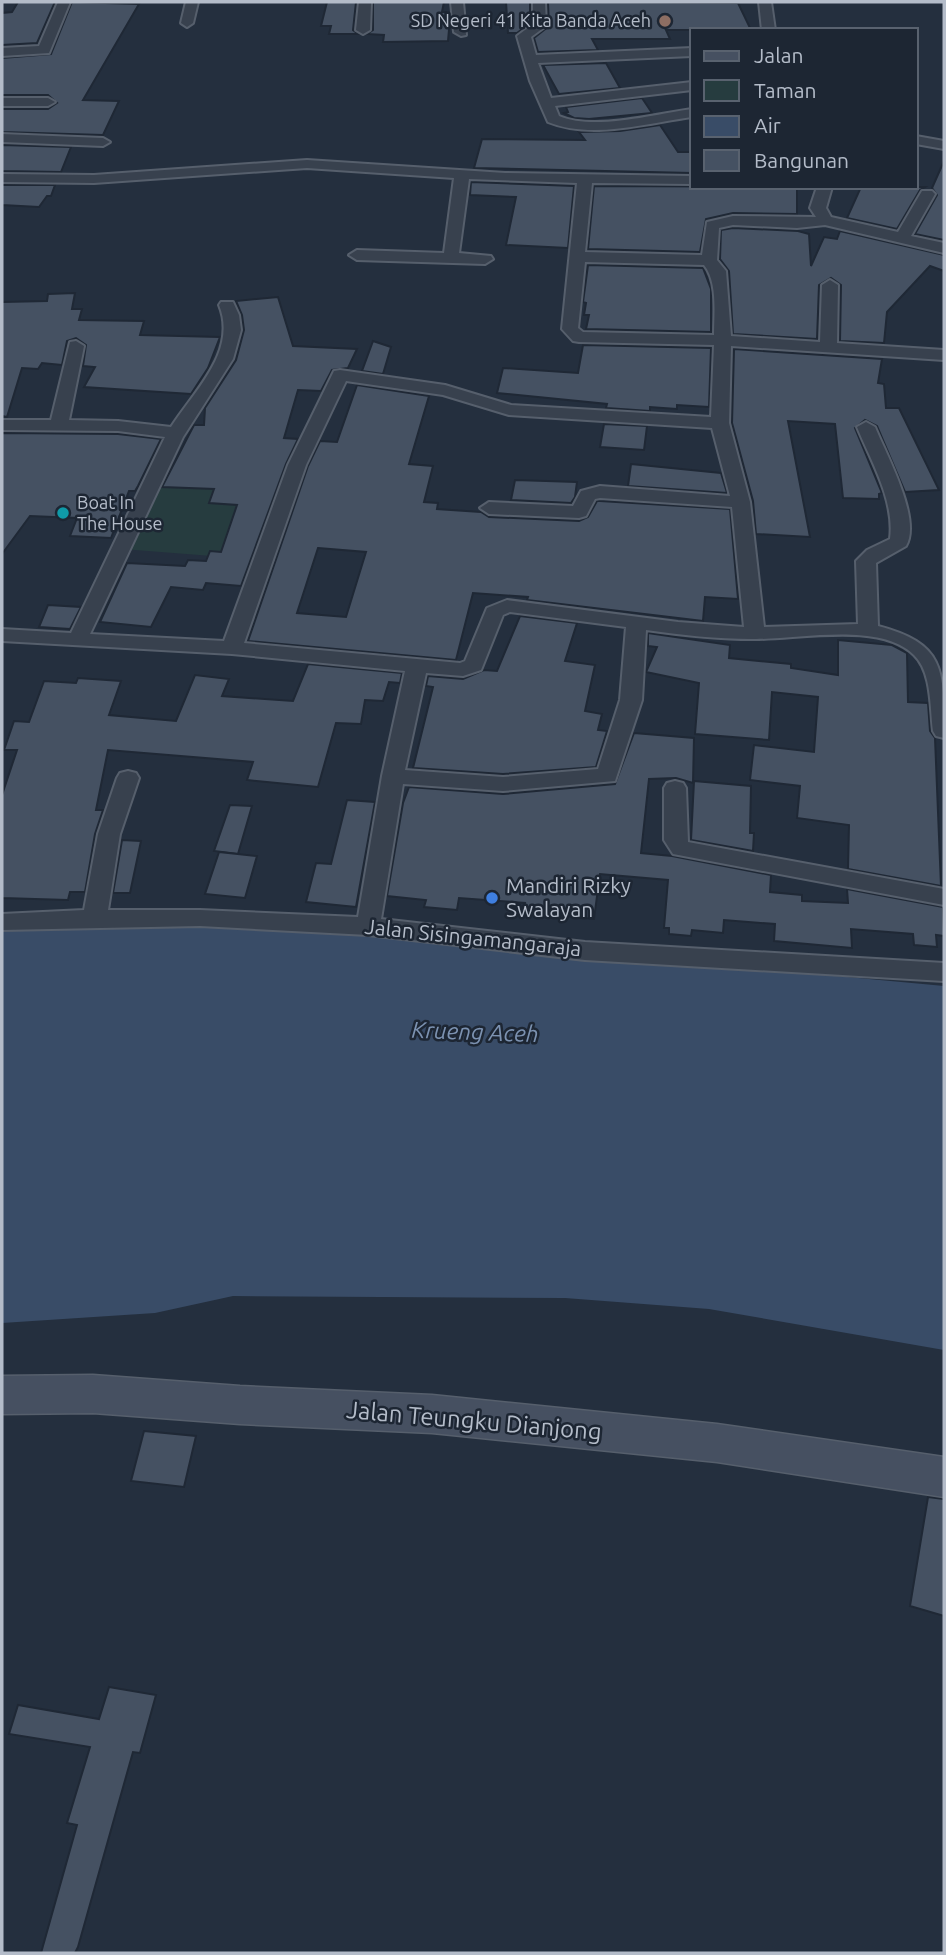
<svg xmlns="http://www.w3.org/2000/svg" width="946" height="1955" font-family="Ubuntu,sans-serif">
<rect width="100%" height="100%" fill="#242f3e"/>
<polygon fill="#263c3f" points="154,476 265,484 238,558 122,549"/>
<polygon fill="#394c67" points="49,923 351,931 944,986 944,1350 709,1309 565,1298 233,1296 155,1313 2,1323 2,930"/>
<g fill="#455162" stroke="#1f2835" stroke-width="2" fill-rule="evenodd">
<polygon points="18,2 55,2 37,43 2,45 2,13 12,12"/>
<polygon points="72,2 139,4 83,100 119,101 103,135 2,132 2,109 48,109 57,103 48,95 2,95 2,58 51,54"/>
<polygon points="327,2 356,2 353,30 358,34 329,34 331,26 321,26"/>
<polygon points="373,2 444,2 442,12 446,12 445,18 450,18 448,41 383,42 384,35 367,34 373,30"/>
<polygon points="506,2 530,2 530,23 517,33 508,33"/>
<polygon points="548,2 738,3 751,30 666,30 670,39 592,39 598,50 538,52 534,38 549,26"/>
<polygon points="606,63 620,88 559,94 543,65"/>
<polygon points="642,98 652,113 589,119 574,118 564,113 568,112 566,107"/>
<polygon points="660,125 678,152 692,152 692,173 474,168 482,139 585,140 579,132 620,131"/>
<polygon points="2,145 71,147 61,172 2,171"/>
<polygon points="944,161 944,240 915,234 937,195 932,188"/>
<polygon points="471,182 574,186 568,248 506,245 516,197 470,195"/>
<polygon points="2,185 55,185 51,196 47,196 39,207 2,205"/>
<polygon points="594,186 797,187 797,214 733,213 706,219 700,252 588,249"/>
<polygon points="861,187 925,187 920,190 897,229 847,218"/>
<polygon points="733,228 798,231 809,234 811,266 824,237 837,239 840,231 944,255 944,271 930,266 887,312 884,343 840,341 841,285 831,278 819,285 817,339 733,334 729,271 720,259 721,230"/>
<polygon points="588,265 703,268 711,289 711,332 586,329 589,315 584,315 586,303 583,302"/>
<polygon points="75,293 72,309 82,309 79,320 144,321 140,335 220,337 208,368 191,394 84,387 95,367 83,366 86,345 76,338 67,341 62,365 42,363 38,369 22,368 7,417 2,416 2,302 47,301 48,294"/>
<polygon points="278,297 293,346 357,349 348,368 332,370 321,391 298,390 284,438 298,439 286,464 241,586 206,583 203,590 171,587 151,627 100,622 127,563 185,566 188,560 206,561 210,551 221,552 237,505 209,503 214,489 162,487 194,425 204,425 205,408 236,360 244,330 242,315 236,301"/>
<polygon points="373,341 391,347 383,374 362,371"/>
<polygon points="583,345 711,348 709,407 677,405 677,409 650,407 650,411 606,408 607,404 497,393 503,368 578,373"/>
<polygon points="734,349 882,359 878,383 884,384 886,408 899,408 939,490 905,492 877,426 865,420 855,428 882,493 879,494 879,499 843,498 835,424 788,421 810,537 756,534 753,501 732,423"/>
<path d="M 357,385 L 429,396 L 409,464 L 433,466 L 424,502 L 438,503 L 437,509 L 481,512 L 489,517 L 579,521 L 588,517 L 597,501 L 600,501 L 730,509 L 738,599 L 705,597 L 703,621 L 527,600 L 528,597 L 473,593 L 456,660 L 248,641 L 308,466 L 320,441 L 337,442 ZM 318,548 L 366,552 L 346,617 L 297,613 Z"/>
<polygon points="604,424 647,426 644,450 600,447"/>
<polygon points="2,433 118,434 161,439 138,486 135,491 129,491 111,538 70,536 77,518 30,516 2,554"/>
<polygon points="631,464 721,473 727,493 628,486"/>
<polygon points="515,480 577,482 575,497 571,503 511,500"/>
<polygon points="48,605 81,607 70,629 39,627"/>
<polygon points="520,616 577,623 565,661 595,665 585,711 602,714 598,730 607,731 596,767 503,774 413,768 433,687 426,686 428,676 463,679 484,670 497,671"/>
<polygon points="648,633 730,645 729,658 791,664 791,668 838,675 838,640 892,645 907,653 908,702 928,703 930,731 935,738 941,886 848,869 849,825 797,818 800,786 750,780 754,745 814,752 818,697 772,692 769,740 695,734 699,683 646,672 657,647 648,646"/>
<polygon points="308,664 402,673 400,683 389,682 383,701 365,700 361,724 336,723 318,787 247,780 253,762 108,750 96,810 103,810 95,834 85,892 70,892 68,900 2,898 2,795 17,750 4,750 14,721 29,722 44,681 76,683 78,678 121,681 109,715 176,721 195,675 229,679 222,696 293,701"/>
<polygon points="634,733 694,738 693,783 676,778 649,779 641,853 672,856 771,875 770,892 802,895 802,901 848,903 847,889 943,907 944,936 936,935 937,947 914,945 913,934 851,929 852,948 774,941 775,924 724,920 723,933 692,930 691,936 669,934 669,928 664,928 668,880 600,874 594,919 557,915 557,911 524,908 525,903 459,898 457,910 424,907 426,900 387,896 403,803 409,787 503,794 615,784"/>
<polygon points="694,781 751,786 750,833 754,833 753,851 691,840"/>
<polygon points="347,800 375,802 356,907 306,902 316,863 331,864"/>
<polygon points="230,805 252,806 238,854 214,851"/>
<polygon points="122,840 141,841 130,893 113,893"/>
<polygon points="219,852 257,856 245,898 205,894"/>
<polygon points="144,1431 196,1436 184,1487 131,1481"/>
<polygon points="928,1497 944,1499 944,1616 910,1606"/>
<polygon points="109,1687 156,1695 140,1753 133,1752 78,1947 75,1953 41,1953 77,1825 67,1823 90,1747 9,1734 18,1705 99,1719"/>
</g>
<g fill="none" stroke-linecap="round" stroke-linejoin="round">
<g stroke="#565f6c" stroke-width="4">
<g id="street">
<polygon points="58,2 70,2 49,53 2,56 2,48 39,46"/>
<polygon points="186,2 198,2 193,23 187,27 181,23"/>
<polygon points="359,2 371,2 370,30 363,34 356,30"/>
<polygon points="451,2 463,2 466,35 461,36 454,32"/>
<path d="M 533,2 L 545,2 L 546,26 L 531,37 L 536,55 L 692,48 L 692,56 L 538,63 L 551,98 L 692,82 L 692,90 L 555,106 L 559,116 C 594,131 655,114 692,109 L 692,117 C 647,123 592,140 548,122 L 530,81 L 517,36 L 533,24 Z"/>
<polygon points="759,2 771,2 775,30 762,30"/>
<polygon points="2,98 48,98 55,102 48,106 2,106"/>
<polygon points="2,134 103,138 110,142 103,146 2,142"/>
<polygon points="916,136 944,141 944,149 916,144"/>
<path d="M 307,160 L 505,173 L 692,176 L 692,184 L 592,183 L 585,252 L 702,255 L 707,222 L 733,216 L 816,217 L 810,208 L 817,187 L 832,187 L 826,208 L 831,217 L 898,232 L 922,191 L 932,191 L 935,194 L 911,236 L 944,243 L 944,253 L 825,225 L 797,228 L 733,225 L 719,228 L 717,260 L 726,271 L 731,336 L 820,342 L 822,285 L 830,280 L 838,285 L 837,343 L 944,350 L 944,360 L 731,346 L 729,423 L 750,502 L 764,627 L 858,624 L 856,561 L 867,550 L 890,539 C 895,501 871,461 857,427 L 866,422 L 875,427 C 886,454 922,519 906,546 L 876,563 L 878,626 C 946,644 944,670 944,738 L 936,736 L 933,731 C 930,708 932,672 914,655 C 879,621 797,640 752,639 C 717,639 681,635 646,630 L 642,700 L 615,781 L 503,791 L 403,784 L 381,919 L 585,942 L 944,963 L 944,981 L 585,960 L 368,935 L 200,926 L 2,930 L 2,914 L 84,910 L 98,834 L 117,778 L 120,773 L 128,771 L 136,773 L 139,778 L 120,834 L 108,910 L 200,910 L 358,917 L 382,776 L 405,671 L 232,654 L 2,641 L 2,629 L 71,633 L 165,437 L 118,431 L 2,430 L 2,420 L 51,420 L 70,342 L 76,341 L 84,346 L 69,420 L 118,421 L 171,427 C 194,391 238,351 219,305 L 221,302 L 233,302 L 239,315 L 241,330 L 233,359 L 183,437 L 90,634 L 224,641 L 288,465 L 334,371 L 340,370 L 445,385 L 511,405 L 711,417 L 714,345 L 579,342 L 573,341 L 562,329 L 577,183 L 469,179 L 459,253 L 491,256 L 493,259 L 485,264 L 357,260 L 349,255 L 357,250 L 444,253 L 454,178 L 307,168 L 94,183 L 2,182 L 2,174 L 94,175 ZM 585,262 L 704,265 C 718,282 714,314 714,335 L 583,332 L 578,328 ZM 346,381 L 443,395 L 509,415 L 712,428 L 730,496 L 600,486 L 581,491 L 573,506 L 489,502 L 480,508 L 489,514 L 579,518 L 586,516 L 595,499 L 600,498 L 732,507 L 744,627 L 678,622 L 507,600 L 487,608 L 465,661 L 460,663 L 244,643 L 306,465 ZM 510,612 L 626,627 L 620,700 L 598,769 L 503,777 L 405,770 L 426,673 L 463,676 L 481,670 L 503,615 Z"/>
<polygon points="675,781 683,783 686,788 688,842 944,889 944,905 673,854 664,840 664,788 667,783"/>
</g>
</g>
<g stroke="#565f6c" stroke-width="3">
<polygon id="secondary" points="93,1375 240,1386 432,1395 717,1424 944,1457 944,1497 717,1462 432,1433 240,1424 93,1413 2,1414 2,1376"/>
</g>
<use href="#street" fill="#38414e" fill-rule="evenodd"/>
<use href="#secondary" fill="#465061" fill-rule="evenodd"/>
</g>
<circle fill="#8d6e63" stroke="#1d2633" stroke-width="2.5" cx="665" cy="21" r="7"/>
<circle fill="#0f9aa8" stroke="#1d2633" stroke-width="2.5" cx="63" cy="513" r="7"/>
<circle fill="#3f7fe0" stroke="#1d2633" stroke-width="2.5" cx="492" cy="898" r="7"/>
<g text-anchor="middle" stroke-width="5" stroke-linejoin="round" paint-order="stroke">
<g font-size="18" fill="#b4bcc9" stroke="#1d2633" text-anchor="end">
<text x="651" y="27">SD Negeri 41 Kita Banda Aceh</text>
<text x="77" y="509" text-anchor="start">Boat In<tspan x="77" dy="21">The House</tspan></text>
</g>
<g font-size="21" fill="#b4bcc9" stroke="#1d2633" text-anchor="start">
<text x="506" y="893">Mandiri Rizky<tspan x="506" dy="24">Swalayan</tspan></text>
</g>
<g font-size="21" fill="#b4bcc9" stroke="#1d2633">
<text transform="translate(473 938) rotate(6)" y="7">Jalan Sisingamangaraja</text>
</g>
<g font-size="23" font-style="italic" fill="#7c92b1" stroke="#1d2633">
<text transform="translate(475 1032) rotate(2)" y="8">Krueng Aceh</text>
</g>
<g font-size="24" fill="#b4bcc9" stroke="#1d2633">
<text transform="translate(474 1421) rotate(5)" y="8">Jalan Teungku Dianjong</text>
</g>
</g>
<rect width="946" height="1955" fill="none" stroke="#b4bcc9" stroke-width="7"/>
<rect x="690" y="28" width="228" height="161" fill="#1d2633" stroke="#59626f" stroke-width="2"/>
<rect x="704" y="51" width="35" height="10" fill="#465061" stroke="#59626f" stroke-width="2"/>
<text x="754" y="63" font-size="21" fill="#b4bcc9">Jalan</text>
<rect x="704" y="80" width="35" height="21" fill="#263c3f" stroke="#59626f" stroke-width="2"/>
<text x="754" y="98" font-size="21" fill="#b4bcc9">Taman</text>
<rect x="704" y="116" width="35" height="21" fill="#394c67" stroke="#59626f" stroke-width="2"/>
<text x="754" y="133" font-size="21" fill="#b4bcc9">Air</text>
<rect x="704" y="150" width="35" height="21" fill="#455162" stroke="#59626f" stroke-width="2"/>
<text x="754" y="168" font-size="21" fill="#b4bcc9">Bangunan</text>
</svg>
